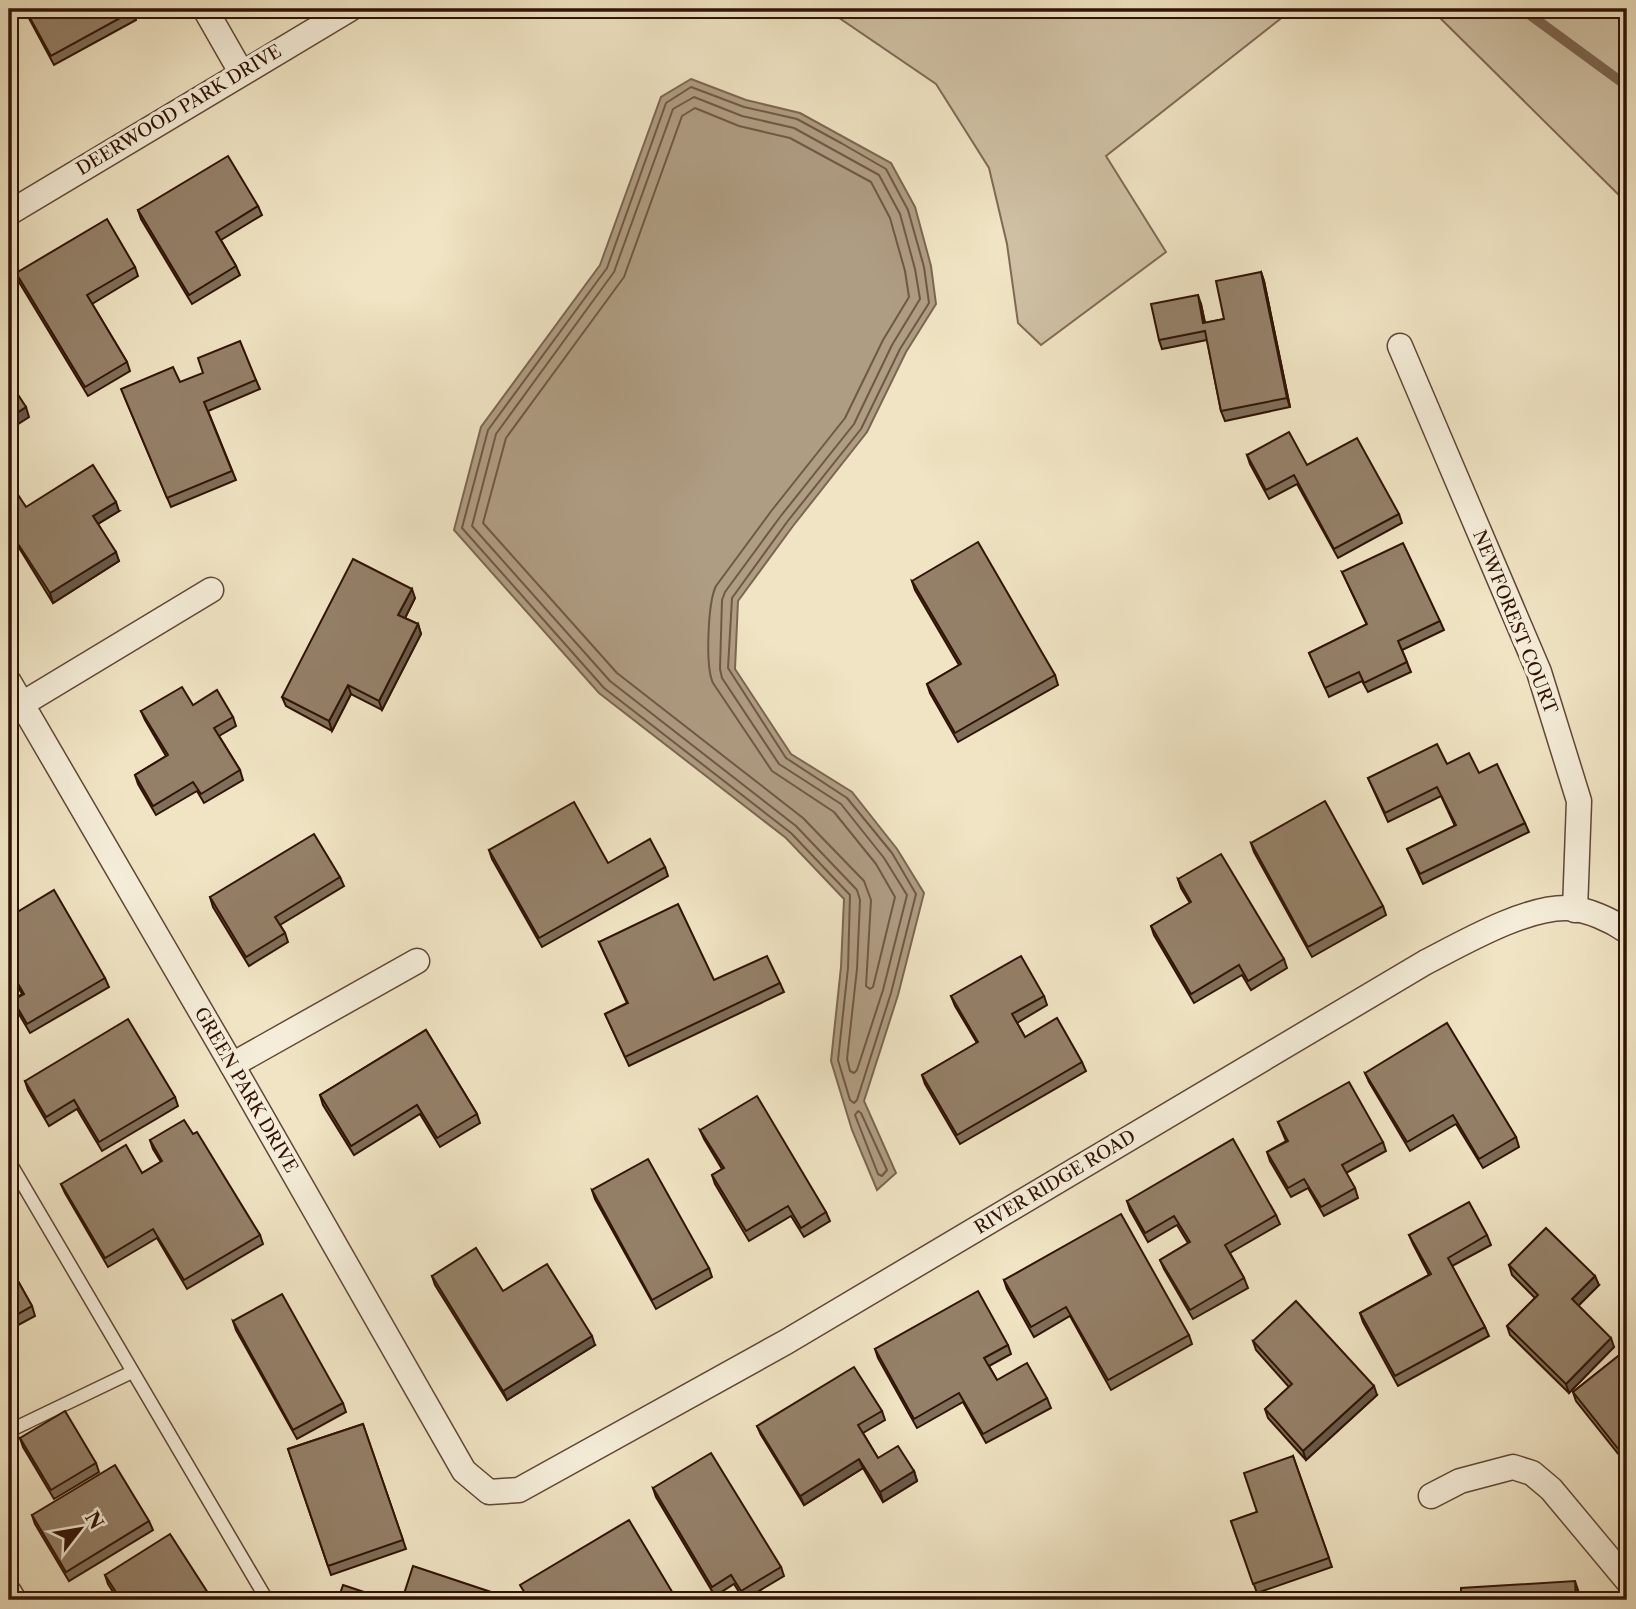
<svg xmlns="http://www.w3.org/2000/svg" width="1636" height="1609" font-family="'Libre Caslon Text',serif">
<rect width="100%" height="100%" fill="#f0e4c4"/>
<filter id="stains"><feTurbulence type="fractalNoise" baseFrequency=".00286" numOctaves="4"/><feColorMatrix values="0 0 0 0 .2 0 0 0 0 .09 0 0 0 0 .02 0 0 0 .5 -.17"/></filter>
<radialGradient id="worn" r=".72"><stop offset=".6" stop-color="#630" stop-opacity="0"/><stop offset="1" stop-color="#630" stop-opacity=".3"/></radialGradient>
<g fill="#cfc0a4" stroke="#806a54" stroke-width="2">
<polygon points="839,9 1293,9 1106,156 1166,252 1041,345 1018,323 1007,244 989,168 936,84 832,13"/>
<polygon points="1431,9 1618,9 1627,16 1627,203"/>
</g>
<polygon fill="#af9d83" stroke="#7c6651" stroke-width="2" points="691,79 746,100 800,113 891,163 915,207 931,266 936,304 906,352 867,432 793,526 738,601 735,669 791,754 852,792 897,849 924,893 898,995 864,1101 896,1173 877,1190 852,1130 831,1061 841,967 844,899 786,838 599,693 454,530 481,427 600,265 661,97"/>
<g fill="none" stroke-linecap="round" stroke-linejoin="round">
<g stroke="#705844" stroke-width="2">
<polygon points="691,87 744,107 797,119 841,143 886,169 908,210 924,267 929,303 900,349 861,429 787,522 732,598 728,668 786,758 847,798 892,853 916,894 891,993 857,1100 854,1103 850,1100 838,1060 848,968 850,895 791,833 604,688 462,528 488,430 607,268 666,103"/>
<polygon points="694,97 742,116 794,128 879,175 900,214 915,269 920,299 892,345 854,424 780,517 725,592 722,600 720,669 722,678 779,764 841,804 884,858 907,895 883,990 857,1070 854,1073 850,1071 847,1059 857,969 860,900 857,890 796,826 610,681 472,526 496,434 614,272 673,109"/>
<path d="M 695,108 L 739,126 L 790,138 L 871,182 L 890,218 L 905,271 L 909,297 L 883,340 L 845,418 L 772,510 L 716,586 C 708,602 705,666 713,683 L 772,771 L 834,812 L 876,864 L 895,897 L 873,987 L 870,989 L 866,986 L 871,900 L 864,881 L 803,818 L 617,673 L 483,523 L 506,438 L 624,277 L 682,116 Z"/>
<polygon points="858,1111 861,1113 887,1170 882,1176 878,1174 855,1115"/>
</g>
<polyline stroke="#7c6651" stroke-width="10" points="1522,9 1627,86"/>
<g stroke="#604735" stroke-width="15">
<g id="lane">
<polyline points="9,1161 267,1600"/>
<polyline points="9,1431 132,1372"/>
</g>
</g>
<g stroke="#604735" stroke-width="27">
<g id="street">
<polyline points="205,9 241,72"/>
<polyline points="9,213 350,9"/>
<polyline points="1400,346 1539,672 1579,801 1575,910"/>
<path d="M 9,682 L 232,1065 L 464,1471 L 489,1492 L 519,1490 L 786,1342 L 1426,962 C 1463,943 1525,907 1567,908 C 1587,909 1611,920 1627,931"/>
<polyline points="22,704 211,590"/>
<polyline points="232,1065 417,961"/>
<polyline points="1431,1496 1460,1481 1513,1467 1532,1473 1551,1489 1627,1580"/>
<polyline points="9,1592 14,1600"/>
</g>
</g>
<use href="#lane" stroke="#f5edd9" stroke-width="12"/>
<use href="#street" stroke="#f5edd9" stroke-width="24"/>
</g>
<g fill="#7f6e59" stroke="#301305" stroke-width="2">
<polygon points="24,9 131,9 136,20 54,65"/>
<polygon points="258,206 262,215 221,240 236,266 240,275 192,304 141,219 138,210"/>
<polygon points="135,267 138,276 92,304 127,362 130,371 88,396 19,282 16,273"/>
<polygon points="1261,272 1264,281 1290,407 1225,421 1221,411 1207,340 1162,349 1159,340 1201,304 1205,323 1224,319"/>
<polygon points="256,380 260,389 208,411 236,480 171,507 125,398 180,382"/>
<polygon points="1247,455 1399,514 1402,523 1338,558 1297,484 1269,499 1250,464"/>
<polygon points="9,486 26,507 119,511 98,524 119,561 53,603 13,538 9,541"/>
<polygon points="1342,572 1440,621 1444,630 1402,650 1411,672 1368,692 1362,681 1329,697 1309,653 1367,625"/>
<polygon points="912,581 1055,675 1058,685 958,742 930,693 927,684 959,665 915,590"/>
<polygon points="415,598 405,618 418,624 421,634 382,710 351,694 332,731 286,706 282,697"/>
<polygon points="141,711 233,717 236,726 219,736 240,770 243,780 204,803 197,791 156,815 138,784 135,775 166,756 145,720"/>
<polygon points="1447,764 1479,773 1525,823 1529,832 1423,884 1407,849 1455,826 1441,796 1388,822 1368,778"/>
<polygon points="1251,843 1383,906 1386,915 1312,957 1254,852"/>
<polygon points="489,850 608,863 665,867 668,876 542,947 492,859"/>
<polygon points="340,877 344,886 280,925 285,933 288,942 249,966 213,907 210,897"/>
<polygon points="1178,879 1284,959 1287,968 1251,990 1242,975 1194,1003 1154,935 1151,926 1190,903 1181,888"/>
<polygon points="9,917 105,978 109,987 30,1033 16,1009 13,1000 22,994 9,971"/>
<polygon points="599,942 714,980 780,983 784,992 629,1066 605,1014 627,1003"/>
<polygon points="951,996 1044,996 1047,1005 1017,1023 1025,1037 1082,1062 1086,1071 960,1144 925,1084 922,1075 977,1043 955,1006"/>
<polygon points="426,1030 477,1114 480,1123 440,1147 420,1114 354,1155 323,1105 320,1095"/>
<polygon points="1365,1073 1516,1137 1519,1147 1483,1168 1456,1124 1410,1151 1369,1082"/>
<polygon points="25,1081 175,1097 178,1106 102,1151 77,1109 49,1126 28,1090"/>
<polygon points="1278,1122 1383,1142 1386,1151 1346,1173 1355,1188 1358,1198 1324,1216 1308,1188 1291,1197 1270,1161 1267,1152 1286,1141"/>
<polygon points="700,1130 826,1212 830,1221 804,1237 791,1216 749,1241 715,1184 712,1175 722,1169 704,1139"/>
<polygon points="193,1134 260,1235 263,1244 187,1289 157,1238 108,1267 65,1193 61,1184 142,1173 161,1162 153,1149 150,1140"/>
<polygon points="592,1190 709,1268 712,1277 656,1309 595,1199"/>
<polygon points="1127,1201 1276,1215 1280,1224 1230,1253 1244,1278 1248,1288 1193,1319 1164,1269 1160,1260 1188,1243 1177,1225 1148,1242 1130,1210"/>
<polygon points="1409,1235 1487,1235 1491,1245 1452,1266 1485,1327 1489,1336 1398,1386 1363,1322 1360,1313 1429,1275 1413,1244"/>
<polygon points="9,1265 32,1306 35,1316 9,1330"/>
<polygon points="1509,1265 1599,1285 1578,1306 1614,1347 1569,1393 1510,1335 1507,1326 1535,1298 1512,1275"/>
<polygon points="432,1276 503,1291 595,1345 507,1400 435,1285"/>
<polygon points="1004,1280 1189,1335 1192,1344 1111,1390 1070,1316 1034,1337 1007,1289"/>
<polygon points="233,1321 343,1403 346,1412 297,1439 236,1330"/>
<polygon points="1253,1341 1377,1395 1306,1460 1268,1418 1265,1409 1289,1387 1256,1350"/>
<polygon points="1008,1345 1011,1354 989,1366 997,1380 1047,1398 1051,1408 986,1443 963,1402 917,1428 878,1358 875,1349"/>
<polygon points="1627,1349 1627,1465 1576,1401 1573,1392"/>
<polygon points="882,1411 885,1420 863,1433 878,1458 914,1471 917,1481 883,1502 863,1468 804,1505 761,1435 757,1426"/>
<polygon points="363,1424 406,1549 331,1575 288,1449"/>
<polygon points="20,1438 96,1463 99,1472 54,1499 23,1447"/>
<polygon points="1293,1456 1332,1567 1257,1593 1231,1521 1257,1512"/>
<polygon points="653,1488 781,1567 784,1576 744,1600 734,1584 715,1596 656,1497"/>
<polygon points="32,1515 149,1521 153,1530 69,1581 35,1524"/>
<polygon points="105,1575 208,1593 210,1600 118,1600 108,1584"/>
</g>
<g fill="#685a49" stroke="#301305" stroke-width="2">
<polygon points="1261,272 1264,281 1290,407 1287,398"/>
<polygon points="1198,295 1201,304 1207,332 1203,323"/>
<polygon points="26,407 29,417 9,430 9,418"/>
<polygon points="116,502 119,511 96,525 93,516"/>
<polygon points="9,529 13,538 9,541"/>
<polygon points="116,552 119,561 53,603 50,593"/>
<polygon points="412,589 415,598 402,624 398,615"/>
<polygon points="418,624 421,634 382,710 379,701"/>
<polygon points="348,685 351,694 332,731 329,721"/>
<polygon points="1595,1276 1599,1285 1575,1309 1572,1299"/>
<polygon points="592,1336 595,1345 507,1400 503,1391"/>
<polygon points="1611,1338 1614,1347 1569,1393 1566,1384"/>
<polygon points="1374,1386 1377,1395 1306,1460 1303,1451"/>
<polygon points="859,1459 863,1468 804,1505 800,1496"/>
<polygon points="914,1471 917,1481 883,1502 880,1492"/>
<polygon points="1575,1581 1578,1590 1579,1600 1576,1600"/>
<polygon points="208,1593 210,1600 196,1600"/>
</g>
<g fill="#948068" stroke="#301305" stroke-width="2">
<polygon points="25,9 131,9 133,11 51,56"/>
<polygon points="228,156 258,206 216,232 236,266 189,295 138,210"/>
<polygon points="107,219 135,267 87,295 127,362 85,387 16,273"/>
<polygon points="1261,272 1287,398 1221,411 1205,331 1159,340 1151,304 1198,295 1203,323 1224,319 1216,281"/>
<polygon points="240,341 256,380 204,402 232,471 167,498 121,389 173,367 180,382 203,373 198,358"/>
<polygon points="9,381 26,407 9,418"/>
<polygon points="1289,432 1307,465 1357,438 1399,514 1334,549 1294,475 1266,490 1247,455"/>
<polygon points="93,465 116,502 93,516 116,552 50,593 9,530 9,486 11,484 26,507"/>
<polygon points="978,542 1055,675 955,733 927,684 961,664 912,581"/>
<polygon points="1403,543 1440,621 1398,641 1407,662 1364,683 1359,672 1325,688 1309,653 1367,624 1342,572"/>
<polygon points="353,559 412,589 398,615 418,624 379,701 348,685 329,721 282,697"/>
<polygon points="182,687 193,705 217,690 233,717 214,728 240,770 201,794 193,782 153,806 135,775 168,755 141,711"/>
<polygon points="1437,744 1447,764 1469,753 1479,773 1497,764 1525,823 1420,874 1407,849 1456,825 1437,787 1385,813 1368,778"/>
<polygon points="1325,801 1383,906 1308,947 1251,843"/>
<polygon points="574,802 608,863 650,839 665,867 539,938 489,850"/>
<polygon points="314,834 340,877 275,917 285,933 246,957 210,897"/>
<polygon points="1221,854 1284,959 1248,981 1239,965 1191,994 1151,926 1191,902 1178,879"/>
<polygon points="54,890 105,978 27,1024 13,1000 24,994 9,968 9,917"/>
<polygon points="678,904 714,980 767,956 780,983 625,1057 605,1014 628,1003 599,942"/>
<polygon points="1021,956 1044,996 1012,1014 1025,1037 1057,1018 1082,1062 957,1135 922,1075 978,1042 951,996"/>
<polygon points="128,1019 175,1097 99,1142 74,1100 46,1117 25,1081"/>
<polygon points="1447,1023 1516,1137 1479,1159 1453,1115 1407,1142 1365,1073"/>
<polygon points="426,1030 477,1114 437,1138 417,1105 351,1146 320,1095"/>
<polygon points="1349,1082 1383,1142 1342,1165 1355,1188 1321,1207 1304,1179 1288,1188 1267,1152 1288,1141 1278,1122"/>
<polygon points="757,1096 826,1212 801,1228 788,1206 746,1231 712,1175 724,1168 700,1130"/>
<polygon points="184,1120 193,1134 197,1132 260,1235 184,1280 153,1229 105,1258 61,1184 126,1145 142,1173 162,1161 150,1140"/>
<polygon points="1233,1139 1276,1215 1225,1245 1244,1278 1190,1310 1160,1260 1190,1242 1174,1216 1145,1233 1127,1201"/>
<polygon points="648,1159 709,1268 652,1300 592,1190"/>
<polygon points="1469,1202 1487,1235 1448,1258 1485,1327 1395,1376 1360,1313 1431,1274 1409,1235"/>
<polygon points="1121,1214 1189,1335 1108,1380 1066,1307 1031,1327 1004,1280"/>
<polygon points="1546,1228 1595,1276 1572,1299 1611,1338 1566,1384 1507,1326 1538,1295 1509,1265"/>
<polygon points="476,1248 503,1291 547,1264 592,1336 503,1391 432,1276"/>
<polygon points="9,1265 32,1306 9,1319"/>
<polygon points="978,1291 1008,1345 984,1358 997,1380 1027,1363 1047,1398 983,1434 959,1393 914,1419 875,1349"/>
<polygon points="282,1294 343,1403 293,1430 233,1321"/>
<polygon points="1296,1301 1374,1386 1303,1451 1265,1409 1292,1384 1253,1341"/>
<polygon points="1627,1349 1627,1460 1573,1392"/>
<polygon points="854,1367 882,1411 858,1425 878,1458 898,1446 914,1471 880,1492 859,1459 800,1496 757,1426"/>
<polygon points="65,1411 96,1463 51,1490 20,1438"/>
<polygon points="363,1424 403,1540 328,1566 288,1449"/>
<polygon points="711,1453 781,1567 741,1591 731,1575 712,1587 653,1488"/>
<polygon points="1293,1456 1329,1558 1253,1584 1231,1521 1257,1512 1244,1473"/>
<polygon points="115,1465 149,1521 66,1572 32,1515"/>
<polygon points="629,1520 677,1600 529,1600 520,1585"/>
<polygon points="170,1534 208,1593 196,1600 121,1600 105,1575"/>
<polygon points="413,1566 506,1597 505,1600 402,1600"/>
<polygon points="1575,1581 1576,1600 1461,1600 1461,1588"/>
<polygon points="343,1585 388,1600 338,1600"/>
<polygon points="1432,1592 1433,1600 1341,1600"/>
</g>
<g text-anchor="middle" stroke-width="7" stroke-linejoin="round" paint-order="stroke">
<g font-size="18" fill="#301305" stroke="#f5edd9">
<text transform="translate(179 110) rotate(-31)" y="6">DEERWOOD PARK DRIVE</text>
<text transform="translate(1515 622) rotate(68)" y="6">NEWFOREST COURT</text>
<text transform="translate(246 1090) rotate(60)" y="6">GREEN PARK DRIVE</text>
<text transform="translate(1055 1182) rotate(-31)" y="6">RIVER RIDGE ROAD</text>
</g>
</g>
<rect width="1636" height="1609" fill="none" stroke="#f0e4c4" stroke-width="35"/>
<rect x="10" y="10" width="1615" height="1588" fill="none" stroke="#301305" stroke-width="3.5"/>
<rect x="18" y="18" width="1601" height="1574" fill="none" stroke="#301305" stroke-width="2"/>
<g transform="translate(80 1529) rotate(59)" stroke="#f5edd9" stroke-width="5" paint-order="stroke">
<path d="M0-5L12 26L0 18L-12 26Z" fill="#301305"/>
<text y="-10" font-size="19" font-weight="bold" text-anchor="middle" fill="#301305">N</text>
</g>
<rect width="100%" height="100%" filter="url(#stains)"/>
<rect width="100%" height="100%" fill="url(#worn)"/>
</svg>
